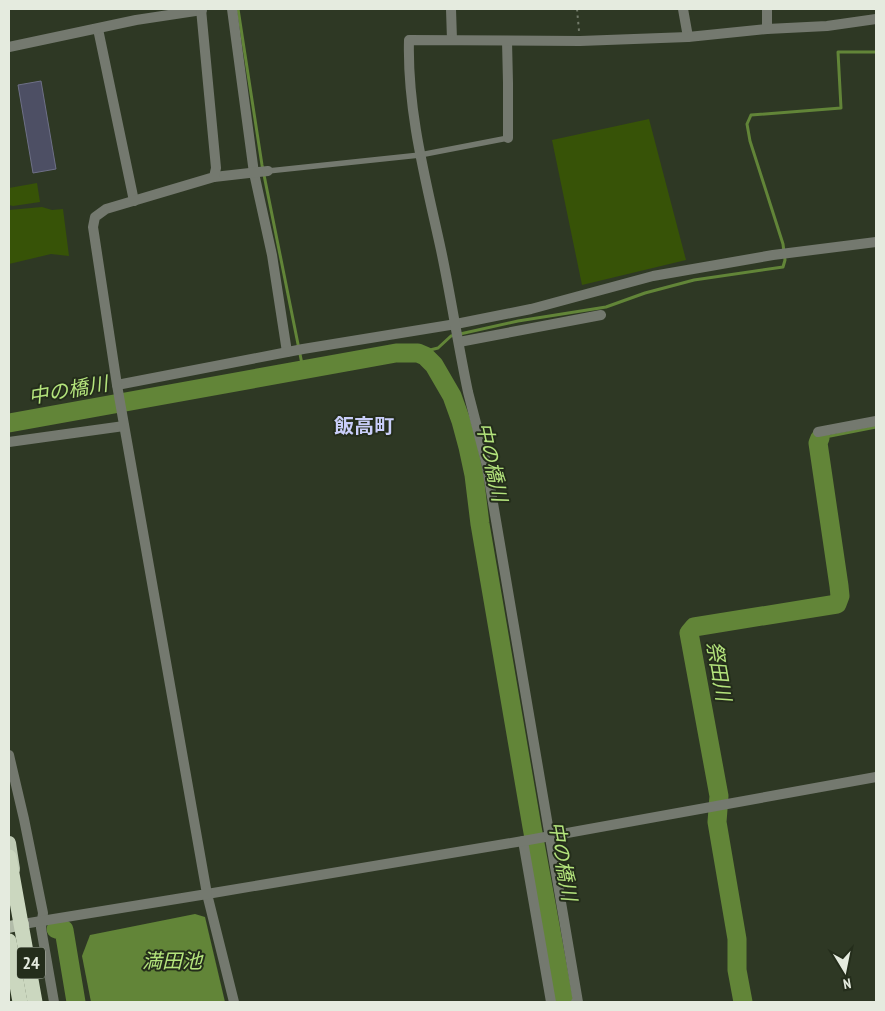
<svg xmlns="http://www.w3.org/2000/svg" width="885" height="1011" font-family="'PT Sans Narrow','Noto Sans JP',sans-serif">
<rect width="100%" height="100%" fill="#2e3824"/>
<g fill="#375307">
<polygon points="649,119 686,260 582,285 552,140"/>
<polygon points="37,183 40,202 13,206 9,205 9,188"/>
<polygon points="42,207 52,210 63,209 69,256 51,254 9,264 9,210"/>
</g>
<polygon fill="#628538" points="195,914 205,917 225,1002 91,1002 82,956 90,935"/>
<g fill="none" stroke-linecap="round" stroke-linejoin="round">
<g stroke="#628538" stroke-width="3">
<polyline points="238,9 262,165 303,369"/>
<polyline points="418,353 438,348 451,336 518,321 606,307 645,293 694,280 783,267 785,260 783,244 750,141 747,124 751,115 841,108 838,52 876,52"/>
<polyline points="820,438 876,427"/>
</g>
<g stroke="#628538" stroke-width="19">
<polyline points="9,423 396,353 418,353 425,356 434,365 452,396 461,421 468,447 474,475 480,524 532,827 564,1002"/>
<polyline points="56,929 64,930 76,1002"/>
<polyline points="743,1002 737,970 737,939 717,822 719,796 689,633 694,627 837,604 840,596 839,586 818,443 820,438"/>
</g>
</g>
<polygon fill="#4d4f64" stroke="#6e7087" points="41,81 56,169 33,173 18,85"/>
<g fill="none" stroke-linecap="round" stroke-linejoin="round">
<polyline stroke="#727a69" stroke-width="2" stroke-dasharray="2.5 4" stroke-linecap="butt" points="577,9 579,31"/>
<polyline stroke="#74796f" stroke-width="5.5" points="268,171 420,155 508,138"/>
<g stroke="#74796f" stroke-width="10">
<polyline points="232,9 254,173 272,255 287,352"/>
<polyline points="451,9 452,40"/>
<polyline points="683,9 688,37"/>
<polyline points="767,9 767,29"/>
<polyline points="98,29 134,201"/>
<polyline points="507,41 508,83 508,138"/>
<polyline points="214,177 268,171"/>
<polyline points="459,342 601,315"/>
<polyline points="117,385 303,349 456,324 531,309 653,276 773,255 876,242"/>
<polyline points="818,432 876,421"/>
<polyline points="9,442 124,426"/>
<polyline points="9,755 24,819 43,913 41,928 54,1002"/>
<polyline points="523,841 551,1002"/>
<polyline points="234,1002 207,894 523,841 876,777"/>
<path d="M 576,1002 L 578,1002 L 486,462 C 480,439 474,416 468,392 C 458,345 451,297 441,250 C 426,181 407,111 409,40 L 580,41 L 688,37 L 767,29 L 827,26 L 876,19"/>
</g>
<g stroke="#74796f" stroke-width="10">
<polyline points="9,47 136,20 202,10"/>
<polyline points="23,924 207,894 117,385 93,227 95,217 106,209 214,177 216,168 201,9"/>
</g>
<polyline stroke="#b2bca9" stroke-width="12" points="9,927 23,924"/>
<polyline stroke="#becab4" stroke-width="14" points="9,843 13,869"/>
<g stroke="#cbd7bf" stroke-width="15">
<polyline points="9,857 35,1002"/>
<polyline points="9,941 20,1002"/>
</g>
</g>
<g text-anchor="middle" stroke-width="4" stroke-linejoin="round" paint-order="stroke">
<rect fill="#242d1b" stroke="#abb2a4" stroke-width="1" x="17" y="947.5" width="28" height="31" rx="4"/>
<g font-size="18" font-weight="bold" fill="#e5ebdf">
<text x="31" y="969">24</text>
</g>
<g font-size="20" font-style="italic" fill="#b4e47c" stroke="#242d1b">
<text transform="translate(68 390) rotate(-10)" y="7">中の橋川</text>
<text transform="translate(492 462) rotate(78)" y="7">中の橋川</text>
<text transform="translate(719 671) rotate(80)" y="7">祭田川</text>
<text transform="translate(563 861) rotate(80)" y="7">中の橋川</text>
<text x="172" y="968">満田池</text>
</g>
<g font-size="20" font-weight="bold" fill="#c9cef9" stroke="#242d1b">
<text x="364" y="433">飯高町</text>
</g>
</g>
<rect width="885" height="1011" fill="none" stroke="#e5ebdf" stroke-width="20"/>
<g transform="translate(845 971) rotate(170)" stroke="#242d1b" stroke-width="4" paint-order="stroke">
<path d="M0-4L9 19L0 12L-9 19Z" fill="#e5ebdf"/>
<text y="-8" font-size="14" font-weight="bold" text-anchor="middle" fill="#e5ebdf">N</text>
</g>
</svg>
